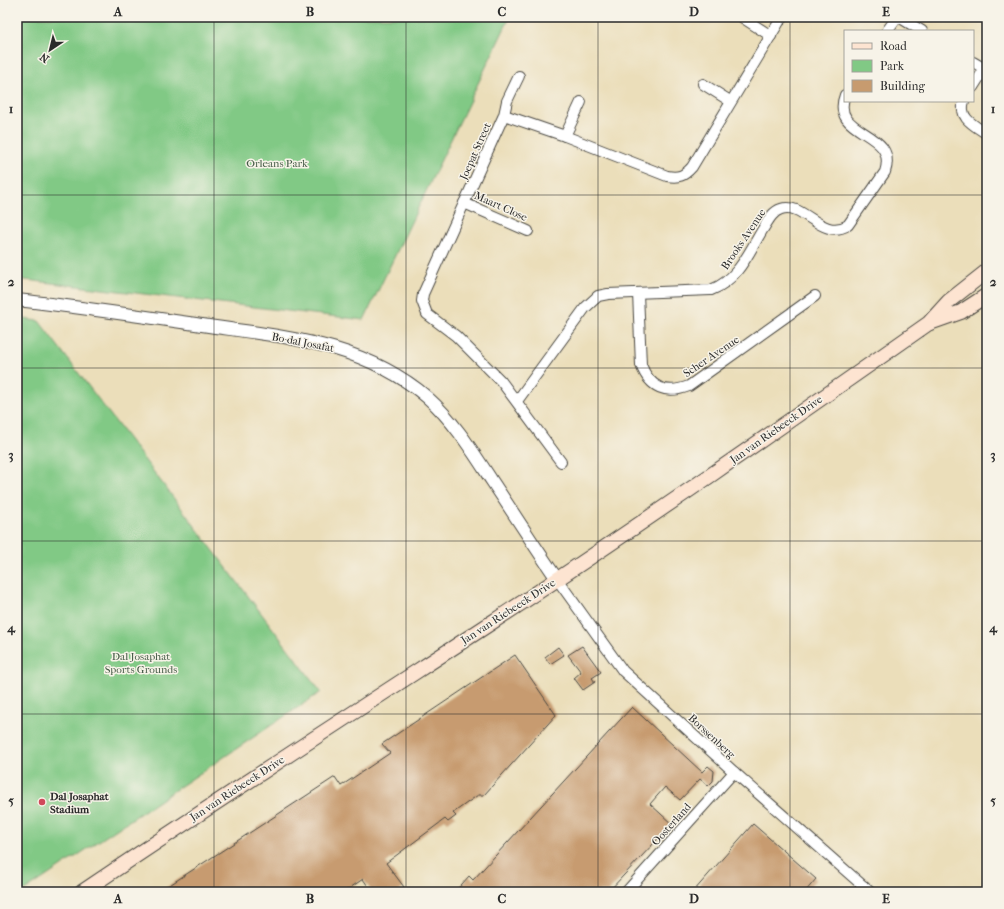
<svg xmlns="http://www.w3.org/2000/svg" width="1004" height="909" font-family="'IM FELL French Canon',serif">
<rect width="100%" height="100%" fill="#f7f3e8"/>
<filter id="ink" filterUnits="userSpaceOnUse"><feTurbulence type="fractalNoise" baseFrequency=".025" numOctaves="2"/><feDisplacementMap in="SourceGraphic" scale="8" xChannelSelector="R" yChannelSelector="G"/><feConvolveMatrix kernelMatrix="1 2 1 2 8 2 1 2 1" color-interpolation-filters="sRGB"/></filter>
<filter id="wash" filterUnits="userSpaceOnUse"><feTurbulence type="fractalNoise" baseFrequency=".012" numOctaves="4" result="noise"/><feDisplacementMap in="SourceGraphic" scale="16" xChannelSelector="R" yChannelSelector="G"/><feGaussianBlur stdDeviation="0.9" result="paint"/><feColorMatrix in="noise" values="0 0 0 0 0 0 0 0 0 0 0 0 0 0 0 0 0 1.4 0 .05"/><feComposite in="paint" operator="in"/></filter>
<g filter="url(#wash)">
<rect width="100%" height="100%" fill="#ebdeba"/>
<g fill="#81c985" stroke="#567a58">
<polygon points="17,17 510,17 364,320 17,279"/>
<polygon points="17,318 39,321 321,692 23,892 17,892"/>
</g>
<g id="blocks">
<g fill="#c79b6f">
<polygon points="582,646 601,672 592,678 595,682 583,690 574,678 581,672 568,655"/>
<polygon points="558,647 564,655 550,664 545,657"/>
<polygon points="515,655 556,715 484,795 478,795 453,813 456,816 448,822 445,819 386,863 404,887 398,892 372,892 363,879 344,892 159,892 335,777 341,786 390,753 382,744"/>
<polygon points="632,707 702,772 708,766 714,771 713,781 708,786 700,779 680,800 665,787 650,804 672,824 608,892 455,892 469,876 473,880"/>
<polygon points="753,824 816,879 805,892 693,892"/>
</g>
</g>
</g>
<g filter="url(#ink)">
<use href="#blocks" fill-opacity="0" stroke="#484640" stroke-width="1"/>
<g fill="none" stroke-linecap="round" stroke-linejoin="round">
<g stroke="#484640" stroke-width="12">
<g id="minor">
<polyline points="899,17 922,31"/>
<polyline points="743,18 771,36"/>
<polyline points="887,31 897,17"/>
<polyline points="973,62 985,69"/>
<polyline points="703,84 730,101"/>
<polyline points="973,87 987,65"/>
<path d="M 964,101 C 958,118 974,125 987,134"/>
<polyline points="504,115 507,101 519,76"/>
<polyline points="565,136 581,102"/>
<polyline points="464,203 528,231"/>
<path d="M 638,293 L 641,365 C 650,388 666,395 689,386 L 815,296"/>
<path d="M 517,401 L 585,308 L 598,296 L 608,294 L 711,290 C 738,280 749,252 763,229 C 768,221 772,212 781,209 C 803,201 822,241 848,225 L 885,172 C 899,129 829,137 845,95"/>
<path d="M 561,462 L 501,381 L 456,336 L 427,314 L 422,301 L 423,294 L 504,115 L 565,136 L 667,176 C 679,178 684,176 692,167 L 782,17"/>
<polyline points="557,579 623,671 734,772 870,892"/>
<polyline points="626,892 734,772"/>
</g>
</g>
<g stroke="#484640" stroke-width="14">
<path id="tertiary" d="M 17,300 C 79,307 140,316 202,325 C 283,337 363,342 428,398 C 454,421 473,452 492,481 C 514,514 535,547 557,579"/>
</g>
<g stroke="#484640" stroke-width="16">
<g id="secondary">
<polyline points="930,323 961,312 987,295"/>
<path d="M 82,892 C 218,800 356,711 494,621 C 641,525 785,424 929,323 L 949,301 L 987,271"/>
</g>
</g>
<use href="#minor" stroke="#fff" stroke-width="10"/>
<use href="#tertiary" stroke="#fff" stroke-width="12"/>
<use href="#secondary" stroke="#fde4d1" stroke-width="14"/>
</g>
</g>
<path fill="none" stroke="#2b2b2b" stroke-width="1" stroke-opacity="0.55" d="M 214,17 L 214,892M 406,17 L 406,892M 598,17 L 598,892M 790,17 L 790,892M 17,195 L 987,195M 17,368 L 987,368M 17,541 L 987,541M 17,714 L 987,714"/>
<circle fill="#d1495b" stroke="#f7f3e8" stroke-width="1.5" cx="42" cy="802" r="4"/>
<g text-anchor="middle" stroke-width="3" stroke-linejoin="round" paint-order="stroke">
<g font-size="11" fill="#2b2b2b" stroke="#f7f3e8">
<text transform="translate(475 151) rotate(-66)" y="4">Joepat Street</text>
<text transform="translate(501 206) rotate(24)" y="4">Maart Close</text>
<text transform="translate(743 239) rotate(-56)" y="4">Brooks Avenue</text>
<text transform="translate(303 342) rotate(11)" y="4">Bo-dal Josafat</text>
<text transform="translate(711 356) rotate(-34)" y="4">Scher Avenue</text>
<text transform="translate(776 429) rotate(-35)" y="4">Jan van Riebeeck Drive</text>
<text transform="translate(508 611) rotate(-33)" y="4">Jan van Riebeeck Drive</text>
<text transform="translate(712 736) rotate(43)" y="4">Borssenberg</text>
<text transform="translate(237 788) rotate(-33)" y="4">Jan van Riebeeck Drive</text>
<text transform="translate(671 824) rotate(-48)" y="4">Oosterland</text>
</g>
<g font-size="11" fill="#455a46" stroke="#f7f3e8">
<text x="277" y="167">Orleans Park</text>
<text x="141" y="660">Dal Josaphat<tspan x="141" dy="13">Sports Grounds</tspan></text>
</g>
<g font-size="11" font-weight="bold" fill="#2b2b2b" stroke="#f7f3e8" text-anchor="start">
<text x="50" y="800">Dal Josaphat<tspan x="50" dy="13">Stadium</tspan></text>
</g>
</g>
<rect width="1004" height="909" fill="none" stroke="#f7f3e8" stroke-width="44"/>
<rect x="844" y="30" width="130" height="72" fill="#f7f3e8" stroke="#a5a39c"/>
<rect x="852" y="43" width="20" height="6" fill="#fde4d1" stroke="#a5a39c"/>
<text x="880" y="50" font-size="12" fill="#2b2b2b">Road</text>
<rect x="852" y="60" width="20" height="12" fill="#81c985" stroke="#a5a39c"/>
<text x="880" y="70" font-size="12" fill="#2b2b2b">Park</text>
<rect x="852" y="80" width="20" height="12" fill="#c79b6f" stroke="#a5a39c"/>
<text x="880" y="90" font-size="12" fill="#2b2b2b">Building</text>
<g transform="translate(50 50) rotate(215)" stroke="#f7f3e8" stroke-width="3" paint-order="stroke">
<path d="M0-3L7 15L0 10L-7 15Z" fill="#2b2b2b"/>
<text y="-6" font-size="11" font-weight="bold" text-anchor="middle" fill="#2b2b2b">N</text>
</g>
<rect x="22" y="22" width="960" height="865" fill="none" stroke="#2b2b2b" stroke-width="1.5"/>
<g font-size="13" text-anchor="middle" font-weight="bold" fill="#2b2b2b">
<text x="118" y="16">A</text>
<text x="310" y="16">B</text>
<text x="502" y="16">C</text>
<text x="694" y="16">D</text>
<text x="886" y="16">E</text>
<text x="11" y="113">1</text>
<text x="993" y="113">1</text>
<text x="11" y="286">2</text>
<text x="993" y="286">2</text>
<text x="11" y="459">3</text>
<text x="993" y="459">3</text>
<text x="11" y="632">4</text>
<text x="993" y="632">4</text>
<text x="11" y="805">5</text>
<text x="993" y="805">5</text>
<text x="118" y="903">A</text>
<text x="310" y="903">B</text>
<text x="502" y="903">C</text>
<text x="694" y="903">D</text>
<text x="886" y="903">E</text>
</g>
</svg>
